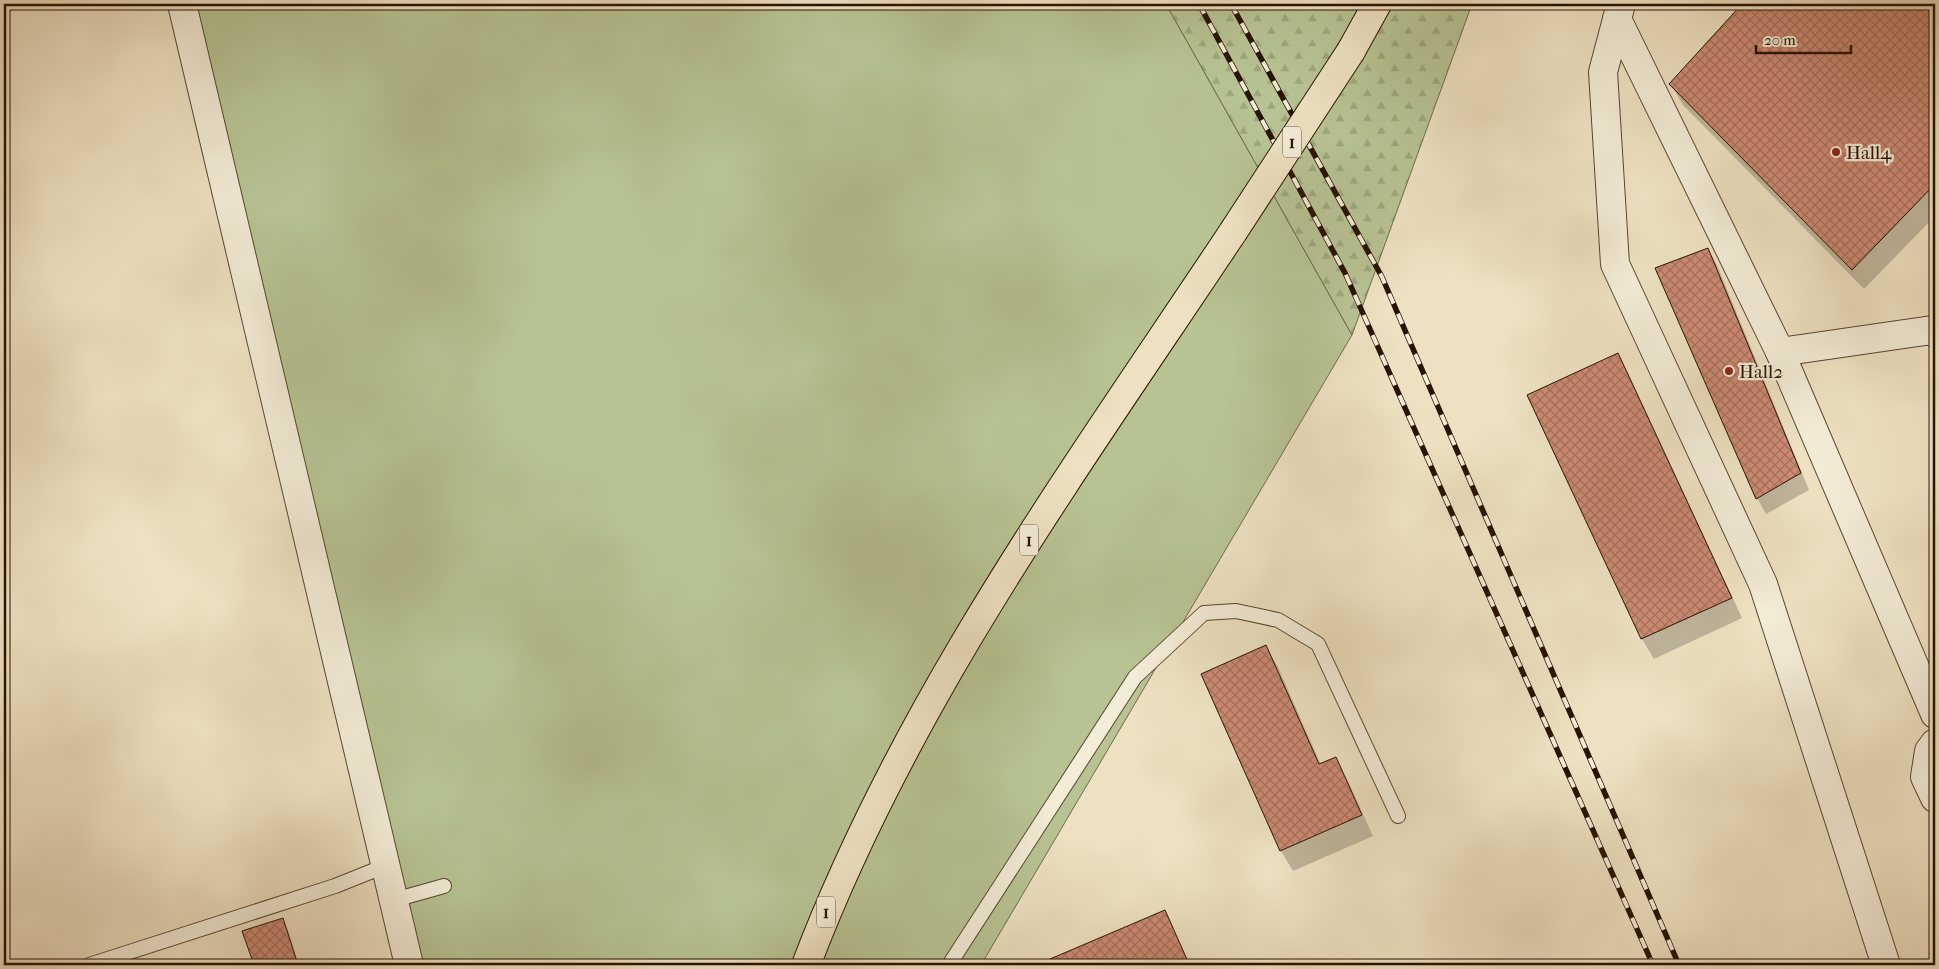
<svg xmlns="http://www.w3.org/2000/svg" width="1939" height="969" font-family="'IM FELL French Canon',serif">
<defs>
<pattern id="forest-firs" width="22" height="20" patternUnits="userSpaceOnUse" patternTransform="scale(1.25)"><rect width="22" height="20" fill="#b7c393"/><path d="M5 1l3.5 6h-7zM16 11l3.5 6h-7z" fill="#9da77d"/></pattern>
<pattern id="building-cross-hatch" width="8" height="8" patternUnits="userSpaceOnUse" patternTransform="scale(1.25)"><rect width="8" height="8" fill="#cc8a73"/><path d="M0 0l8 8M0 8l8-8" fill="none" stroke="#a6705c"/></pattern>
</defs>
<rect width="100%" height="100%" fill="#ede1c1"/>
<filter id="stains"><feTurbulence type="fractalNoise" baseFrequency=".004" numOctaves="4"/><feColorMatrix values="0 0 0 0 .2 0 0 0 0 .09 0 0 0 0 .02 0 0 0 .5 -.17"/></filter>
<radialGradient id="worn" r=".72"><stop offset=".6" stop-color="#630" stop-opacity="0"/><stop offset="1" stop-color="#630" stop-opacity=".3"/></radialGradient>
<polygon fill="#b7c393" stroke="#706b4a" points="182,4 1166,4 1352,335 981,965 409,965"/>
<polygon fill="url(#forest-firs)" stroke="#706b4a" points="1166,4 1472,4 1352,335"/>
<g fill="#0003">
<polygon points="1743,4 1935,4 1935,216 1864,289 1683,105 1671,84"/>
<polygon points="1708,249 1717,265 1809,490 1766,514 1757,498"/>
<polygon points="1618,354 1629,375 1742,618 1654,659 1642,639 1529,395"/>
<polygon points="1266,647 1278,667 1321,765 1336,758 1347,779 1373,836 1293,871 1281,851 1202,675"/>
<polygon points="1165,912 1190,965 1040,965"/>
<polygon points="282,919 288,930 299,965 255,965 244,932"/>
</g>
<g fill="url(#building-cross-hatch)" stroke="#281300">
<polygon points="1742,4 1935,4 1935,184 1852,270 1669,84"/>
<polygon points="1708,248 1801,473 1756,499 1655,268"/>
<polygon points="1618,353 1732,598 1641,639 1527,395"/>
<polygon points="1266,645 1319,764 1336,757 1362,815 1280,851 1201,674"/>
<polygon points="1165,910 1189,964 1036,965"/>
<polygon points="283,918 298,965 254,965 242,931"/>
</g>
<g fill="none" stroke-linecap="round" stroke-linejoin="round">
<g stroke="#594630" stroke-width="16">
<g id="service">
<polyline points="394,900 444,886"/>
<polyline points="89,965 335,886 385,866"/>
<polyline points="949,965 1135,677 1204,613 1236,611 1278,620 1318,644 1398,816"/>
</g>
</g>
<g stroke="#594630" stroke-width="30">
<g id="minor">
<polyline points="182,4 409,965"/>
<polyline points="1621,4 1603,72 1615,264 1763,584 1886,965"/>
<polyline points="1617,19 1780,352"/>
<polyline points="1935,333 1932,330 1780,352 1935,714"/>
<polyline points="1935,743 1929,751 1925,777 1935,798"/>
</g>
</g>
<g stroke="#281300" stroke-width="30">
<g id="primary">
<polyline points="1351,51 1377,4"/>
<path d="M 806,965 C 907,699 1076,468 1233,232"/>
</g>
</g>
<use href="#service" stroke="#f3ecd7" stroke-width="14"/>
<use href="#minor" stroke="#f3ecd7" stroke-width="28"/>
<use href="#primary" stroke="#ede1c1" stroke-width="28"/>
<g stroke="#281300" stroke-width="5.5">
<g id="rail">
<polyline points="1199,4 1345,273 1653,965"/>
<polyline points="1231,4 1382,277 1679,965"/>
</g>
</g>
<use href="#rail" stroke="#f3ecd7" stroke-width="4" stroke-dasharray="11" stroke-linecap="butt"/>
<g stroke="#281300" stroke-width="30" stroke-linecap="butt">
<polyline id="primary-bridge" points="1233,232 1351,51"/>
</g>
<use href="#primary-bridge" stroke="#ede1c1" stroke-width="28"/>
</g>
<g fill="#8f2418" stroke="#f3ecd7" stroke-width="2">
<circle cx="1836" cy="152" r="5"/>
<circle cx="1729" cy="371" r="5"/>
</g>
<g text-anchor="middle" stroke-width="4.5" stroke-linejoin="round" paint-order="stroke">
<g fill="#f3ecd7" stroke="#655440" stroke-width="1">
<rect x="1283" y="126.5" width="18" height="31" rx="4"/>
<rect x="1020" y="524.5" width="18" height="31" rx="4"/>
<rect x="817" y="896.5" width="18" height="31" rx="4"/>
</g>
<g font-size="18" font-weight="bold" fill="#281300">
<text x="1292" y="148">1</text>
<text x="1029" y="546">1</text>
<text x="826" y="918">1</text>
</g>
<g font-size="19" fill="#281300" stroke="#f3ecd7" text-anchor="start">
<text x="1846" y="159">Hall4</text>
<text x="1739" y="378">Hall2</text>
</g>
</g>
<rect width="1939" height="969" fill="none" stroke="#ede1c1" stroke-width="20"/>
<rect x="5" y="5" width="1929" height="959" fill="none" stroke="#281300" stroke-width="2.5"/>
<rect x="10" y="10" width="1919" height="949" fill="none" stroke="#281300"/>
<path d="M1756 45v8h95v-8" fill="none" stroke="#281300" stroke-width="2.5"/>
<text x="1764" y="45" font-size="15" fill="#281300" stroke="#f3ecd7" stroke-width="4" paint-order="stroke">20 m</text>
<rect width="100%" height="100%" filter="url(#stains)"/>
<rect width="100%" height="100%" fill="url(#worn)"/>
</svg>
